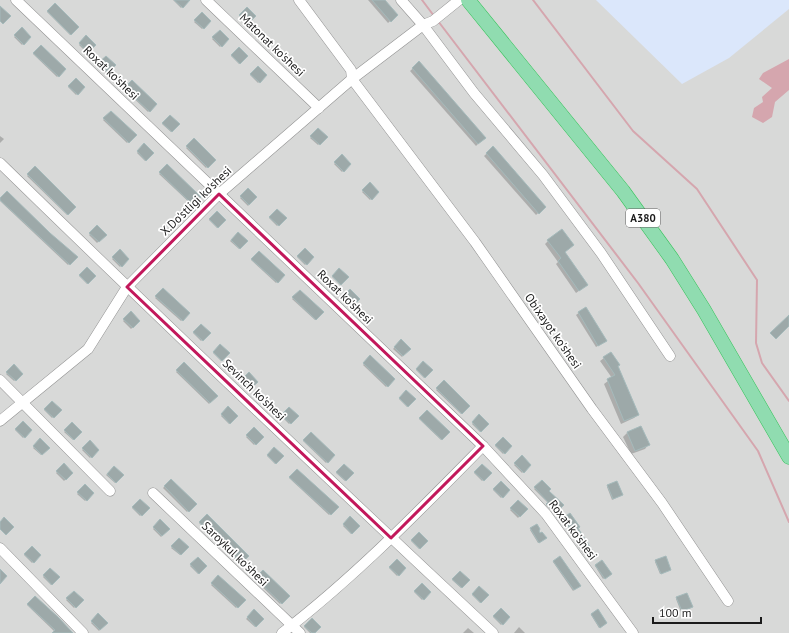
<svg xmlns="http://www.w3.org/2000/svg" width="789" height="633" font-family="'PT Sans',sans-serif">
<rect width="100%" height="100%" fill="#e1e9eb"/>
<rect fill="#d8d9d8" x="0" y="0" width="789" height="633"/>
<polygon fill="#dbe7fb" points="596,0 789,0 789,9 729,58 682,84"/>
<polygon fill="#d5a6ae" points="789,59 789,90 775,102 772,117 763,123 752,117 754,108 763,102 762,97 772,88 759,79 763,73"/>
<g fill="#0003">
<polygon points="173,0 189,0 181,8"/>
<polygon points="368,0 384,0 397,15 388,23"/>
<polygon points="55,4 78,27 70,35 47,12"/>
<polygon points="247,8 255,16 247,24 239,16"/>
<polygon points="202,14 210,22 202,29 194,22"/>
<polygon points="22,29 30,37 22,45 14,37"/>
<polygon points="220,31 228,39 220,47 212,39"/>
<polygon points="86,37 95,45 87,53 79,45"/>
<polygon points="41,46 65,69 57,77 33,54"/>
<polygon points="239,48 247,56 239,64 231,56"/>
<polygon points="106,57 114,65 106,73 98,65"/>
<polygon points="419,63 484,138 476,146 410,71"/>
<polygon points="258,67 266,75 258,83 250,75"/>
<polygon points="76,79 84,87 76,95 68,87"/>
<polygon points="132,81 156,104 148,112 124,89"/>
<polygon points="111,112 135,135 127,143 103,120"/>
<polygon points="170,116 178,124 171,132 162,124"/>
<polygon points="318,130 326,137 318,145 310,138"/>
<polygon points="0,136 4,139 0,143"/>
<polygon points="194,140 214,160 206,168 186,148"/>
<polygon points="144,145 153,153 145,161 137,153"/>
<polygon points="493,148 545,207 536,215 484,156"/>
<polygon points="342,156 350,164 342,172 334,164"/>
<polygon points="167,166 200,197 192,205 159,174"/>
<polygon points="35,168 75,207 67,215 27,176"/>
<polygon points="370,184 378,192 370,200 362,192"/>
<polygon points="248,190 256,197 248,206 240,198"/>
<polygon points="0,199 49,233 76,257 68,265 0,201"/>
<polygon points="277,211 285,218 277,226 269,218"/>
<polygon points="217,212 225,220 217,228 209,220"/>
<polygon points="97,227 105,235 97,243 89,235"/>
<polygon points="238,233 246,241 239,249 230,241"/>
<polygon points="548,241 564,252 583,288 576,293 556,264 558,262 545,244"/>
<polygon points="305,249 313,257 305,265 297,257"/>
<polygon points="120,251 128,259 120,267 112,259"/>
<polygon points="259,252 284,275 276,283 251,260"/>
<polygon points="87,268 95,276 87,284 79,276"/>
<polygon points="339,269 348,277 340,285 332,277"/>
<polygon points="163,290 189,314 181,321 155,298"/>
<polygon points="300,291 322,312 315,320 292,299"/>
<polygon points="350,291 358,299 350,307 342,299"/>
<polygon points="585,308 603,343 596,347 576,315"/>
<polygon points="131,313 139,321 131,329 123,321"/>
<polygon points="201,325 209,333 201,341 193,333"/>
<polygon points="401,341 409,349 402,357 393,349"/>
<polygon points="220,345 229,353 221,361 213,353"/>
<polygon points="370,357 394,379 386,387 363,365"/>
<polygon points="604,358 617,366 638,415 634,418 621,424 604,384 612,378 600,361"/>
<polygon points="423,362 432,370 424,378 416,370"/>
<polygon points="184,364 216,396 209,404 176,372"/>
<polygon points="14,366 22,374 14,381 6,374"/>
<polygon points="249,374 257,382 249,390 241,382"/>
<polygon points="444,382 468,406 461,414 436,390"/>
<polygon points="406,391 414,399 407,407 399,399"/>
<polygon points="52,402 60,410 52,418 44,410"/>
<polygon points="228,408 236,416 229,424 221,416"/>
<polygon points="289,409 297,416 289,424 281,416"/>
<polygon points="427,411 448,432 441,440 419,419"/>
<polygon points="479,416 487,424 480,432 472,424"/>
<polygon points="23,422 31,430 23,438 15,430"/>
<polygon points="72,424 80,432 73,440 64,432"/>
<polygon points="641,427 648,445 645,449 631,454 623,437 627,433"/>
<polygon points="254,429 262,437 254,445 246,437"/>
<polygon points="311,433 334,455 326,463 303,441"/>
<polygon points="503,438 511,446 503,454 495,446"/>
<polygon points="40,440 48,448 41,455 33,448"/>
<polygon points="90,442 98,450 90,458 82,450"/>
<polygon points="274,448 283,456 275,464 267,456"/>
<polygon points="522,457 530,465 522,473 514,465"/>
<polygon points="64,465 72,473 64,481 56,473"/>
<polygon points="344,465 352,473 345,481 336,473"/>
<polygon points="482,466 490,473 482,481 474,473"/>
<polygon points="114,467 122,475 115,483 106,475"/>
<polygon points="297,470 337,507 329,515 289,478"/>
<polygon points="171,480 195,504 187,512 163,488"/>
<polygon points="542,481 548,491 562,505 554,513 546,505 548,503 534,489"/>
<polygon points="501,482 509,490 501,498 493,490"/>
<polygon points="617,482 622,495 612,500 607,487"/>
<polygon points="85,486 93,493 85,501 77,494"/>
<polygon points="140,500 148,508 140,516 132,508"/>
<polygon points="518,502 526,509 518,518 510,510"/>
<polygon points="207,515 248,556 240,564 199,523"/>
<polygon points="570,515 577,529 591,550 584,555 575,542 577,541 563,520"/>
<polygon points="350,518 358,526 351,534 343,526"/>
<polygon points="160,521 169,529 161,537 153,529"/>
<polygon points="537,525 537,531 545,538 538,543 530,530"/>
<polygon points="419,533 427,541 419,549 411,541"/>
<polygon points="179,540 187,547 180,555 171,548"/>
<polygon points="32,547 40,555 32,563 24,555"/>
<polygon points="198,558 206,566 198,574 190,566"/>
<polygon points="397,560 405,568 397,576 389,568"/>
<polygon points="553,561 579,586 573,591 553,562"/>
<polygon points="602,561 610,574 603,579 595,566"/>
<polygon points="656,561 669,570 660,574 655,562"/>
<polygon points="50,569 59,577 51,585 43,577"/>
<polygon points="263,572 288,596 280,604 255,580"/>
<polygon points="460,572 468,580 461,588 452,580"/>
<polygon points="219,577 244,600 236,608 211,585"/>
<polygon points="422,584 430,592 422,600 414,592"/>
<polygon points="479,588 487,595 480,603 472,595"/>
<polygon points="74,592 82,600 74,608 66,600"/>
<polygon points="35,597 69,633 56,633 27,605"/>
<polygon points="677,598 691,608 681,612 676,599"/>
<polygon points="501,609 509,617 501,625 493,617"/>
<polygon points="598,610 605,624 599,628 591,615"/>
<polygon points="254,611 262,619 255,627 246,619"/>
<polygon points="98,615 106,623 99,631 91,623"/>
<polygon points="312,619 314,633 310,633 304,627"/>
<polygon points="519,627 525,633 514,633"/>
<polygon points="468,628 474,633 463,633"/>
</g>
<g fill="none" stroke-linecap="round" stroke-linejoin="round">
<g stroke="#d5a6ae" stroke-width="2">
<polyline points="422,0 434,16"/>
<polyline points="533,0 633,131 697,189 757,280 756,343 762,363 789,401"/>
<polyline points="438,21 638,283 758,451 789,522"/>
</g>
</g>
<g fill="#9da9a9" stroke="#a5babb">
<polygon points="174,0 190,0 183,8"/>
<polygon points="372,0 385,0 398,15 391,22"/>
<polygon points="55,3 79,27 71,35 47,11"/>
<polygon points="0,6 11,16 3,24 0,21"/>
<polygon points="247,7 256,16 248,24 239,15"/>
<polygon points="202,12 211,21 204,29 194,20"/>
<polygon points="22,27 31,37 24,45 14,35"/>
<polygon points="220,30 229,39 222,47 212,37"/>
<polygon points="86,35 96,45 88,53 79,43"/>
<polygon points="41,45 66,69 59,77 33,53"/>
<polygon points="239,47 248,56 240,64 231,55"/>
<polygon points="106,56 116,65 108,73 98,63"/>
<polygon points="419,61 486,138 478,144 412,68"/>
<polygon points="258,66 267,75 260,83 250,74"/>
<polygon points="76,78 85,87 78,95 68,86"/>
<polygon points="132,80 157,104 150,112 124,88"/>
<polygon points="111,111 137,135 129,143 103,118"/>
<polygon points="170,115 180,124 172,132 162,123"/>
<polygon points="318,128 328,137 320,145 310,136"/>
<polygon points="194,138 216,160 208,168 186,146"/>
<polygon points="144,143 154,153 146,161 137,151"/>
<polygon points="493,146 546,207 539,214 486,153"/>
<polygon points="342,154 351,164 344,172 334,162"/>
<polygon points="167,164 201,197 193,205 159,172"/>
<polygon points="35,166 76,207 68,215 27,174"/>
<polygon points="370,182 379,192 372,200 362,190"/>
<polygon points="248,188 257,197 249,205 240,196"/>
<polygon points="7,191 50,233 78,257 70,265 0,200 0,198"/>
<polygon points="277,209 287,218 279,226 269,217"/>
<polygon points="217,211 226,220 218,228 209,219"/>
<polygon points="97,225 107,235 99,242 89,233"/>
<polygon points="562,229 574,245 565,252 588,285 579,291 558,261 561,258 547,240"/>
<polygon points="238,232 248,241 240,249 231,240"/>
<polygon points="305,248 314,257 307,265 297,256"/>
<polygon points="120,249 129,259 122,267 112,257"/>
<polygon points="259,251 285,275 278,283 251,259"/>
<polygon points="87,267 96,276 88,284 79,275"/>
<polygon points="339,268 349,277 341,285 332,276"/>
<polygon points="163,288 190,313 183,321 155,296"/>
<polygon points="350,289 360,299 352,307 342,297"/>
<polygon points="300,290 324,312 316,320 292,297"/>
<polygon points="586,307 607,341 598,346 578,312"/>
<polygon points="131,311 140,321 133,328 123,319"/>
<polygon points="789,315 789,326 776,339 770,333"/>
<polygon points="201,324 211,333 203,341 193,332"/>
<polygon points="401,339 411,349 403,356 394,347"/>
<polygon points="220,344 230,353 222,361 213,352"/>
<polygon points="611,352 620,365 618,366 639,415 624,421 607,379 615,375 603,357"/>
<polygon points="370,355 395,379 388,387 363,363"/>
<polygon points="423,361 433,370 425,378 416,369"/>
<polygon points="184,362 218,396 210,403 176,370"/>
<polygon points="14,364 23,374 16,381 6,372"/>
<polygon points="249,372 258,382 250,389 241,380"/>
<polygon points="444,380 470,406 462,414 436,388"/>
<polygon points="406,390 416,399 408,407 399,398"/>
<polygon points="52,401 62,410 54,418 44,409"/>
<polygon points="228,406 238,416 230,424 221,414"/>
<polygon points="289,407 299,416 291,424 281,415"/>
<polygon points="427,410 450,432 442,440 419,418"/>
<polygon points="479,414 489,424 481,432 472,422"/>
<polygon points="23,421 32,430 25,438 15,429"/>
<polygon points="72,422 82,432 74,440 64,430"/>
<polygon points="641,426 650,445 635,451 627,432"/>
<polygon points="254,427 264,437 256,445 246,435"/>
<polygon points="311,432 335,455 328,463 303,440"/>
<polygon points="503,437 512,446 505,454 495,445"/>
<polygon points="40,438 50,448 42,455 33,446"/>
<polygon points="90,440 99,450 92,458 82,448"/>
<polygon points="274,447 284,456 276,464 267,455"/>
<polygon points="522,455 531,465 524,473 514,463"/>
<polygon points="64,463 73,473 66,480 56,471"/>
<polygon points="344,464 354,473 346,481 336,472"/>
<polygon points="482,464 492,473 484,481 474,472"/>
<polygon points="114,466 124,475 116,483 107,474"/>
<polygon points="297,469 339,507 331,515 289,477"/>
<polygon points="171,479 197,504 189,512 164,486"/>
<polygon points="542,480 551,489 549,491 564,505 556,513 546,504 548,502 534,487"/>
<polygon points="501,481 510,490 503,498 493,489"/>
<polygon points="617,481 623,495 613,499 607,485"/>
<polygon points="85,484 94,493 87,501 77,492"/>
<polygon points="140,499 150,508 142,516 132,507"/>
<polygon points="518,500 528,509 520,517 510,508"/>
<polygon points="570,513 580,527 578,528 592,550 585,554 563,518"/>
<polygon points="207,514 249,556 241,564 199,522"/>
<polygon points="350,516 360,526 352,534 343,524"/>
<polygon points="4,517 14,527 6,535 0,529 0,522"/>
<polygon points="160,519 170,529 162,536 153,527"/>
<polygon points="537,524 540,529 539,531 540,533 542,532 547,538 539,543 530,528"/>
<polygon points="419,532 428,541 420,549 411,540"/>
<polygon points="179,538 189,547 181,555 171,546"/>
<polygon points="32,546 41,555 34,563 24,554"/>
<polygon points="560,556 581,586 574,590 553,561"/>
<polygon points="666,556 671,570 661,574 655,560"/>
<polygon points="198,557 207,566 199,574 190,564"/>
<polygon points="397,559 406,568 399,576 389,567"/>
<polygon points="602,560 612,574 605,579 595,565"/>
<polygon points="50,568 60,577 52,585 43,575"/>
<polygon points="0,569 7,576 0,584"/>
<polygon points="263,570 290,596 282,604 255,578"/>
<polygon points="460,571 470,580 462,588 452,579"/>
<polygon points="218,575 246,600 238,608 211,583"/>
<polygon points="422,583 431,592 424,600 414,591"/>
<polygon points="479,586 489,595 481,603 472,594"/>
<polygon points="74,591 84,600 76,608 66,598"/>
<polygon points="687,593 693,607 682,611 676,597"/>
<polygon points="35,596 58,617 73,633 52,633 55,630 27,604"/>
<polygon points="501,608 510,617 503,625 493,616"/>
<polygon points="254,609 264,619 256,627 247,617"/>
<polygon points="598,609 607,623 600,628 591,614"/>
<polygon points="98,613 108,623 100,630 91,621"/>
<polygon points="312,618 321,627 315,633 312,633 304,626"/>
</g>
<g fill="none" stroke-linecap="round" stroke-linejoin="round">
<g stroke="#929292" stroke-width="11">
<g id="minor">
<polyline points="16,0 483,446 546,514 633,633"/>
<polyline points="206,0 319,108"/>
<polyline points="299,0 351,70 352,79 475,242 592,409 662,503 728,601"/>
<polyline points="401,0 423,25 474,93 543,175 601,253 670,356"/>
<path d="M 0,163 C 163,322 327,478 493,633"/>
<polyline points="0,380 110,491"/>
<polyline points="0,421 88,349 127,287 219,194 352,79 423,25 433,21 459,0"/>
<polyline points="153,493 300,633"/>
<polyline points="0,548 83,633"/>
<path d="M 282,633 C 355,577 419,511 483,446"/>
</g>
</g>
<g stroke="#35c35a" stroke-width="15">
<polyline id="highway" points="468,0 623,191 672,259 704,310 789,457"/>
</g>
<use href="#minor" stroke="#fff" stroke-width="10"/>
<use href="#highway" stroke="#90dcb0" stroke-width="14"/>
</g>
<path fill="none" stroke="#c2185b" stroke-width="3" stroke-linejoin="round" d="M 219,194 L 483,446 L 391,538 L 127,287 Z"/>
<g text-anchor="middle" stroke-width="3.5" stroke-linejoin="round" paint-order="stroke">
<rect fill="#fff" stroke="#5f5f5f" stroke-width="1" x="626" y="209" width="34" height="18" rx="3"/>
<g font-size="11" font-weight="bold" fill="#1b1b1b">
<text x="643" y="222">A380</text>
</g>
<g font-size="12" fill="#1b1b1b" stroke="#fff">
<text transform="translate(272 45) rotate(44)" y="4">Matonat ko'shesi</text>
<text transform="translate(111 73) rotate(44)" y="4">Roxat ko'shesi</text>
<text transform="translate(196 201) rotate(-44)" y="4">X.Do'stligi ko'shesi</text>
<text transform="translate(345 297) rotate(44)" y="4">Roxat ko'shesi</text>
<text transform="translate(553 331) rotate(55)" y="4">Obixayot ko'shesi</text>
<text transform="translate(254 390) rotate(44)" y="4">Sevinch ko'shesi</text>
<text transform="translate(573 530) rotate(53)" y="4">Roxat ko'shesi</text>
<text transform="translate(235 554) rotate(44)" y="4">Saroykul ko'shesi</text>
</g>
</g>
<path d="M653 617v6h108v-6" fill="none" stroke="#1b1b1b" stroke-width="2"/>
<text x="659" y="617" font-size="12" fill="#1b1b1b" stroke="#ffffff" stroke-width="3" paint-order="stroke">100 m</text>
</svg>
